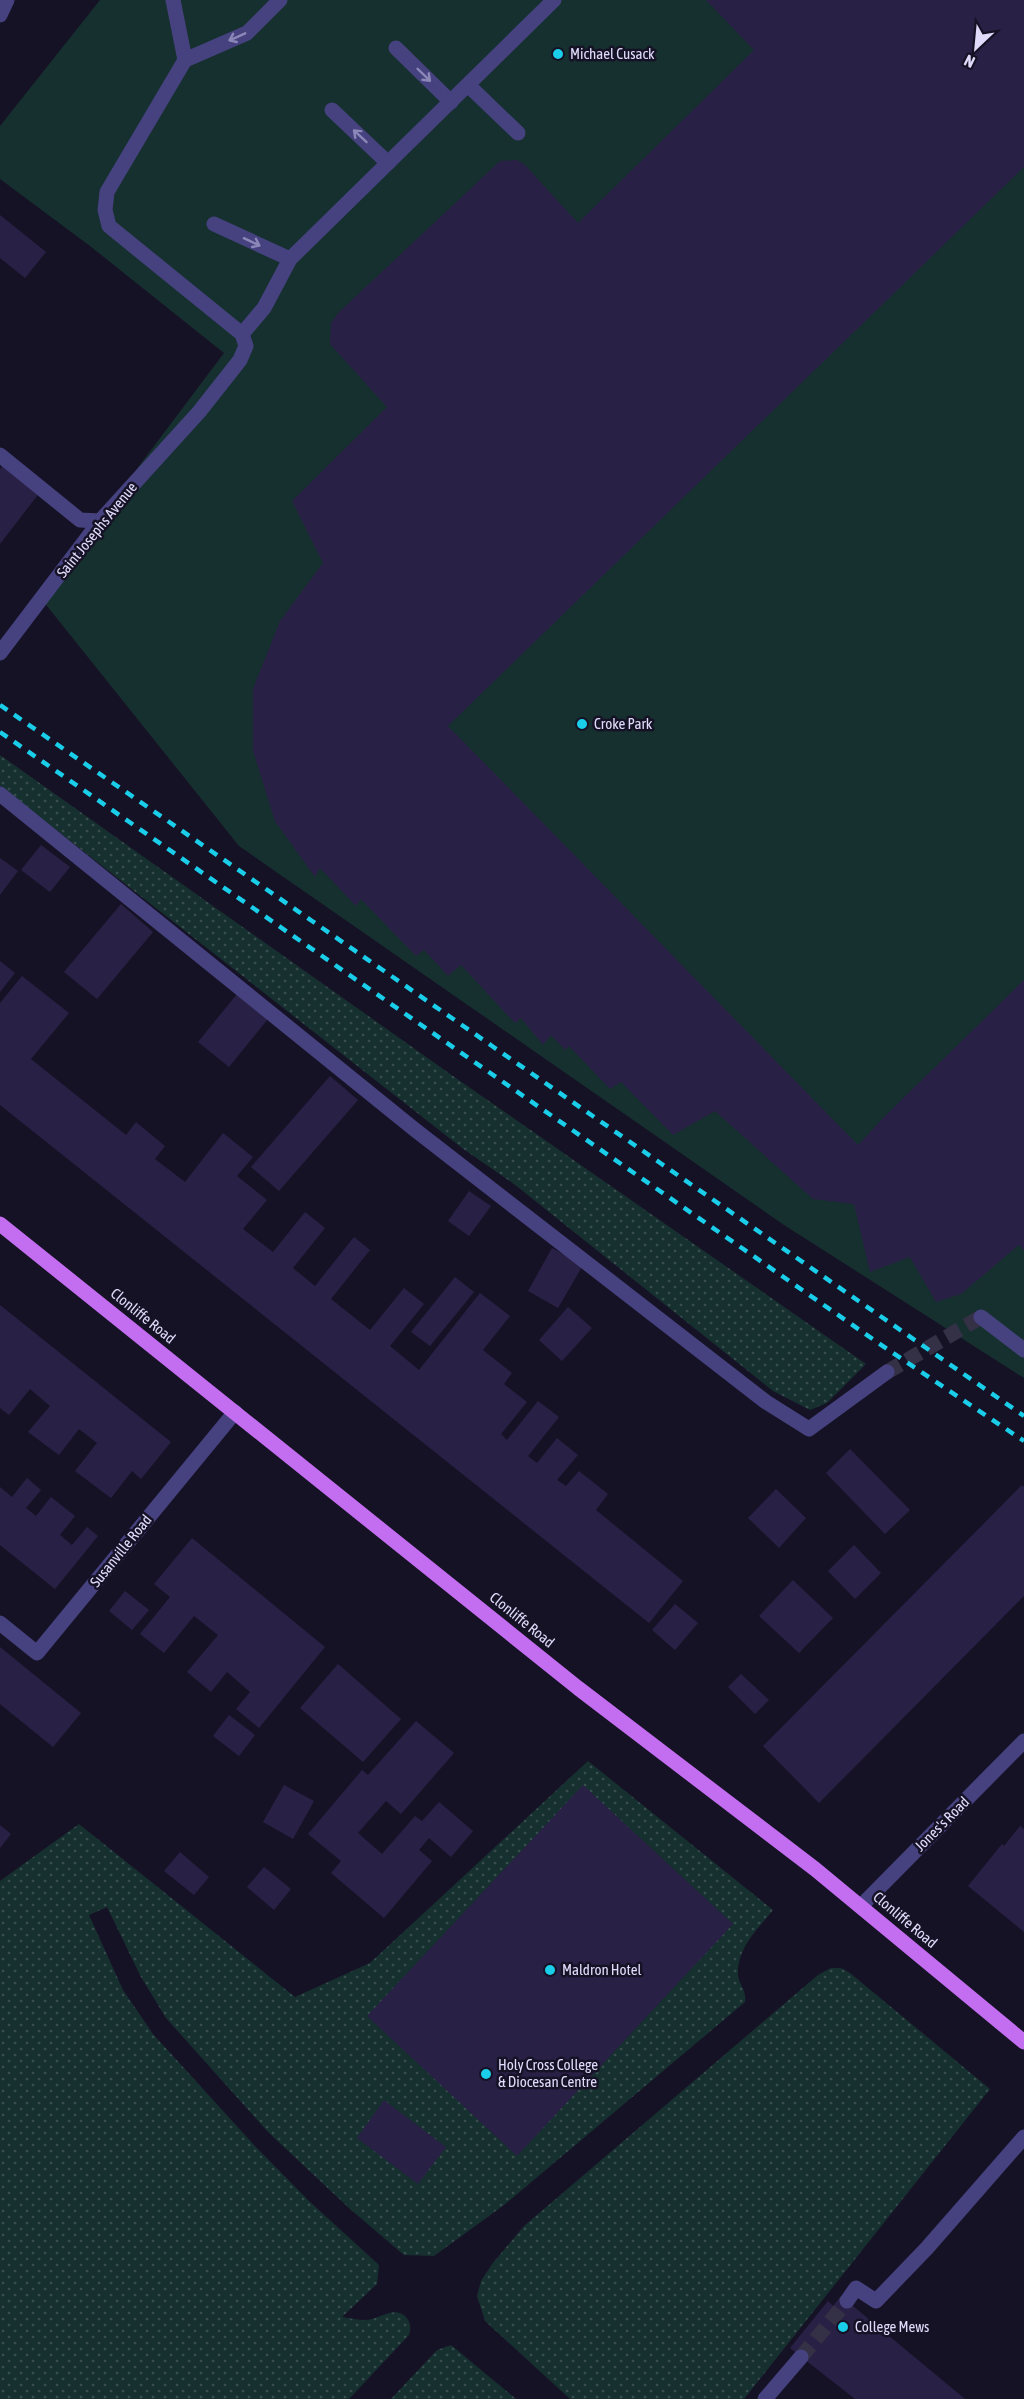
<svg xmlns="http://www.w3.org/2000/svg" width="1024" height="2399" font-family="'Asap Condensed',sans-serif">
<defs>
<pattern id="grass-dots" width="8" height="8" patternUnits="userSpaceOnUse" patternTransform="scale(1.5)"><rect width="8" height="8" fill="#16302f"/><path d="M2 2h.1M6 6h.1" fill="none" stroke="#384d4e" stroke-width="1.8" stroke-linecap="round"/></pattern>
</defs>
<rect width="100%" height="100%" fill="#161226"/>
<g fill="url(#grass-dots)">
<polygon points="0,755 453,1076 866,1364 827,1403 810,1410 773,1391 514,1184 462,1148 0,786"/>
<path d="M 588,1761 L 773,1910 C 757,1930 737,1948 738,1975 C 739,1985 747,1991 745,2002 L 504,2205 L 434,2256 L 404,2255 L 350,2209 L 268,2132 L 166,2018 L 141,1977 L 107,1907 L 89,1915 L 123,1990 L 153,2034 L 254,2145 L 309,2201 L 379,2265 L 377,2284 L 342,2317 C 350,2318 358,2320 366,2320 C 379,2320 394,2305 406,2317 C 411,2323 411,2328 409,2335 L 349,2399 L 0,2399 L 0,1881 L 79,1824 L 295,1997 L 370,1963 Z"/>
<polygon points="831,1968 841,1968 850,1973 990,2089 744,2399 570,2399 485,2321 477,2296 481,2281 492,2264 524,2226 818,1975"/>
<polygon points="451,2345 516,2399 391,2399 437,2350"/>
</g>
<polygon fill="#16302f" points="100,0 1024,0 1024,1378 784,1225 239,846 43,601 142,462 224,353 90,246 0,179 0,126"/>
<g fill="#292045">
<polygon points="706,0 1024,0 1024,167 448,726 858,1145 885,1116 1024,980 1024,1250 1019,1245 961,1294 936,1302 910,1257 870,1272 854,1204 813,1199 715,1111 673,1135 621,1082 610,1089 569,1046 565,1050 551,1035 543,1045 521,1018 515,1023 461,965 448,976 424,950 416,956 361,899 356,906 320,868 315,877 275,821 253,751 253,689 280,621 323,563 292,501 387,407 330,344 331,323 338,313 500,161 517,160 524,164 578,223 754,50"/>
<polygon points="0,215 46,252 25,278 0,258"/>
<polygon points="4,464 40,492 0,544 0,469"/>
<polygon points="41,845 70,867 50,892 21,870"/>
<polygon points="0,858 18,871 0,895"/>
<polygon points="121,904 153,932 97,999 64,972"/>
<polygon points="0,961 15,973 0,992"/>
<polygon points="22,976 69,1013 31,1059 126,1135 136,1122 165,1146 155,1159 185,1182 223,1133 253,1157 237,1176 267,1200 243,1229 273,1252 305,1212 325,1228 293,1268 315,1286 354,1237 370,1250 331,1299 370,1330 404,1288 424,1304 390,1346 419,1370 480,1293 510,1316 483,1350 512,1373 504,1384 527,1402 501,1434 507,1440 538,1401 559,1417 528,1456 537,1463 557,1438 578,1455 557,1480 566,1486 579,1471 608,1494 596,1510 683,1581 649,1623 0,1105 0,1003"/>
<polygon points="237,994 268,1019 229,1067 198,1042"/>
<polygon points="330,1076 358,1100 279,1191 251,1167"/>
<polygon points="469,1191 491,1206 469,1236 448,1221"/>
<polygon points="552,1248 583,1265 558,1308 528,1291"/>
<polygon points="455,1277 474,1292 430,1346 411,1332"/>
<polygon points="0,1305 171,1442 141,1479 132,1471 111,1498 75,1471 97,1443 79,1429 59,1455 28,1432 50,1406 30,1389 9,1415 0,1408"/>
<polygon points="568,1307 592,1328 562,1361 539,1340"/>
<polygon points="850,1449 910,1510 885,1534 826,1473"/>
<polygon points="27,1478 41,1490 26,1508 36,1516 51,1497 75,1516 60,1535 72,1545 87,1527 98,1536 55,1589 0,1545 0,1487 12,1497"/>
<polygon points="1022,1485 1024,1487 1024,1596 819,1803 763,1746"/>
<polygon points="776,1489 806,1518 779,1548 748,1518"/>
<polygon points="192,1538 325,1647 259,1728 236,1709 250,1692 227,1672 211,1692 187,1672 218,1635 194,1616 164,1653 140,1634 170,1597 154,1584"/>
<polygon points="854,1545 881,1573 855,1599 828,1571"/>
<polygon points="793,1580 833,1618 799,1653 759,1616"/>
<polygon points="125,1591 149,1610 132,1630 109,1611"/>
<polygon points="675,1604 698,1623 675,1650 652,1630"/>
<polygon points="0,1647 81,1713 53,1747 0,1704"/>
<polygon points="338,1664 401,1719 363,1762 300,1708"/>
<polygon points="741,1674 769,1700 755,1714 728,1687"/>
<polygon points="229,1715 255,1735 239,1756 213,1736"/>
<polygon points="416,1721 454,1753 401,1814 386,1801 358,1833 382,1854 415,1816 422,1821 439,1802 473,1831 451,1857 429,1838 419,1850 432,1861 384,1918 331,1873 341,1861 308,1834 362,1770 368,1775"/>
<polygon points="284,1785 314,1801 293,1839 263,1822"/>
<polygon points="583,1785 733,1924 517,2156 367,2016"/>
<polygon points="0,1825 11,1834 0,1848"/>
<polygon points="1020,1826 1024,1829 1024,1932 968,1886 1002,1844 1004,1846"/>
<polygon points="180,1852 209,1877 194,1895 164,1871"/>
<polygon points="264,1867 291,1889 274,1910 247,1887"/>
<polygon points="384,2100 446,2147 418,2184 357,2138"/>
<polygon points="841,2296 847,2301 965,2399 855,2399 790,2348 828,2301 833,2306"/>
</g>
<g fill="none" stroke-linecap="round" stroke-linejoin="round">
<g stroke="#343046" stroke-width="15" stroke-dasharray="15 8" stroke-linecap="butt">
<polyline points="887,1372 981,1317"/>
<polyline points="801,2357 847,2301"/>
</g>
<g stroke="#464280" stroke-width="15">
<polyline points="173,0 185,60"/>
<polyline points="0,15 7,0"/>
<polyline points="396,48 451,102"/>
<polyline points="468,85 518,133"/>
<polyline points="332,110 388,163"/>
<polyline points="214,224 290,259"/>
<polyline points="242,334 264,308 290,259 554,0"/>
<polyline points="0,455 80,520 100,521"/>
<polyline points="0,653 100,521 199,412 240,360 246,346 242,334 109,226 105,210 107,192 185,60 247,33 280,0"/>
<polyline points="0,794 414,1129 766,1402 809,1429 887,1372"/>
<polyline points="981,1317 1024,1350"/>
<polyline points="0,1623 37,1653 235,1412"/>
<polyline points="861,1906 1024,1741"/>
<polyline points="847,2301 856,2288 876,2301 927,2248 1024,2137"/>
<polyline points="765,2399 801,2357"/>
</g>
<polyline stroke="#c36df0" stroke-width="15" points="0,1224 578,1688 815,1869 1024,2042"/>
<g stroke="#1acde8" stroke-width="4.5" stroke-dasharray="9 8" stroke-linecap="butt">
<path d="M 0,705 C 342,941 683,1179 1024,1416"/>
<polyline points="0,732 887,1349 1024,1441"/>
</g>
</g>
<defs><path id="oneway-shaft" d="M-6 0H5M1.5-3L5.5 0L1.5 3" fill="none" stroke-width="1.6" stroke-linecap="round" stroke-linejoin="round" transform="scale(1.5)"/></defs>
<g stroke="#8b87b7">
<use href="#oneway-shaft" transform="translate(237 37) rotate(156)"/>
<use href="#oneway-shaft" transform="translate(424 75) rotate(44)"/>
<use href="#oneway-shaft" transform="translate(360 136) rotate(-137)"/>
<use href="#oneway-shaft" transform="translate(252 242) rotate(25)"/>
</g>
<g fill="#1acde8" stroke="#161226" stroke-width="2">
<circle cx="558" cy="54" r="6"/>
<circle cx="582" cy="724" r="6"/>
<circle cx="550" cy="1970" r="6"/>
<circle cx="486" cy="2074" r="6"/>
<circle cx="843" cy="2327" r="6"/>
</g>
<g text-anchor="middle" stroke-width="5" stroke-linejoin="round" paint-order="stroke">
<g font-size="15" fill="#e0dbfb" stroke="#161226" text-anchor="start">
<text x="570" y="59">Michael Cusack</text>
<text x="594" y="729">Croke Park</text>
<text x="562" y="1975">Maldron Hotel</text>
<text x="498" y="2070">Holy Cross College<tspan x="498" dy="17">&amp; Diocesan Centre</tspan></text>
<text x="855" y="2332">College Mews</text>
</g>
<g font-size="15" fill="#e0dbfb" stroke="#161226">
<text transform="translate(97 530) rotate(-51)" y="5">Saint Josephs Avenue</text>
<text transform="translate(143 1316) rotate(39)" y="5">Clonliffe Road</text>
<text transform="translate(121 1551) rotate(-51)" y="5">Susanville Road</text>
<text transform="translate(522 1620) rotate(39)" y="5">Clonliffe Road</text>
<text transform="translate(942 1824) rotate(-45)" y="5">Jones's Road</text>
<text transform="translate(905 1920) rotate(40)" y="5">Clonliffe Road</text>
</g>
</g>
<g transform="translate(976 48) rotate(206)" stroke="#161226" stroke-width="4.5" paint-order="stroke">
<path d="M0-4.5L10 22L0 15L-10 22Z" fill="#e0dbfb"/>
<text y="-9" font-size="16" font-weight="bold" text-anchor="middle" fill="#e0dbfb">N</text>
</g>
</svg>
